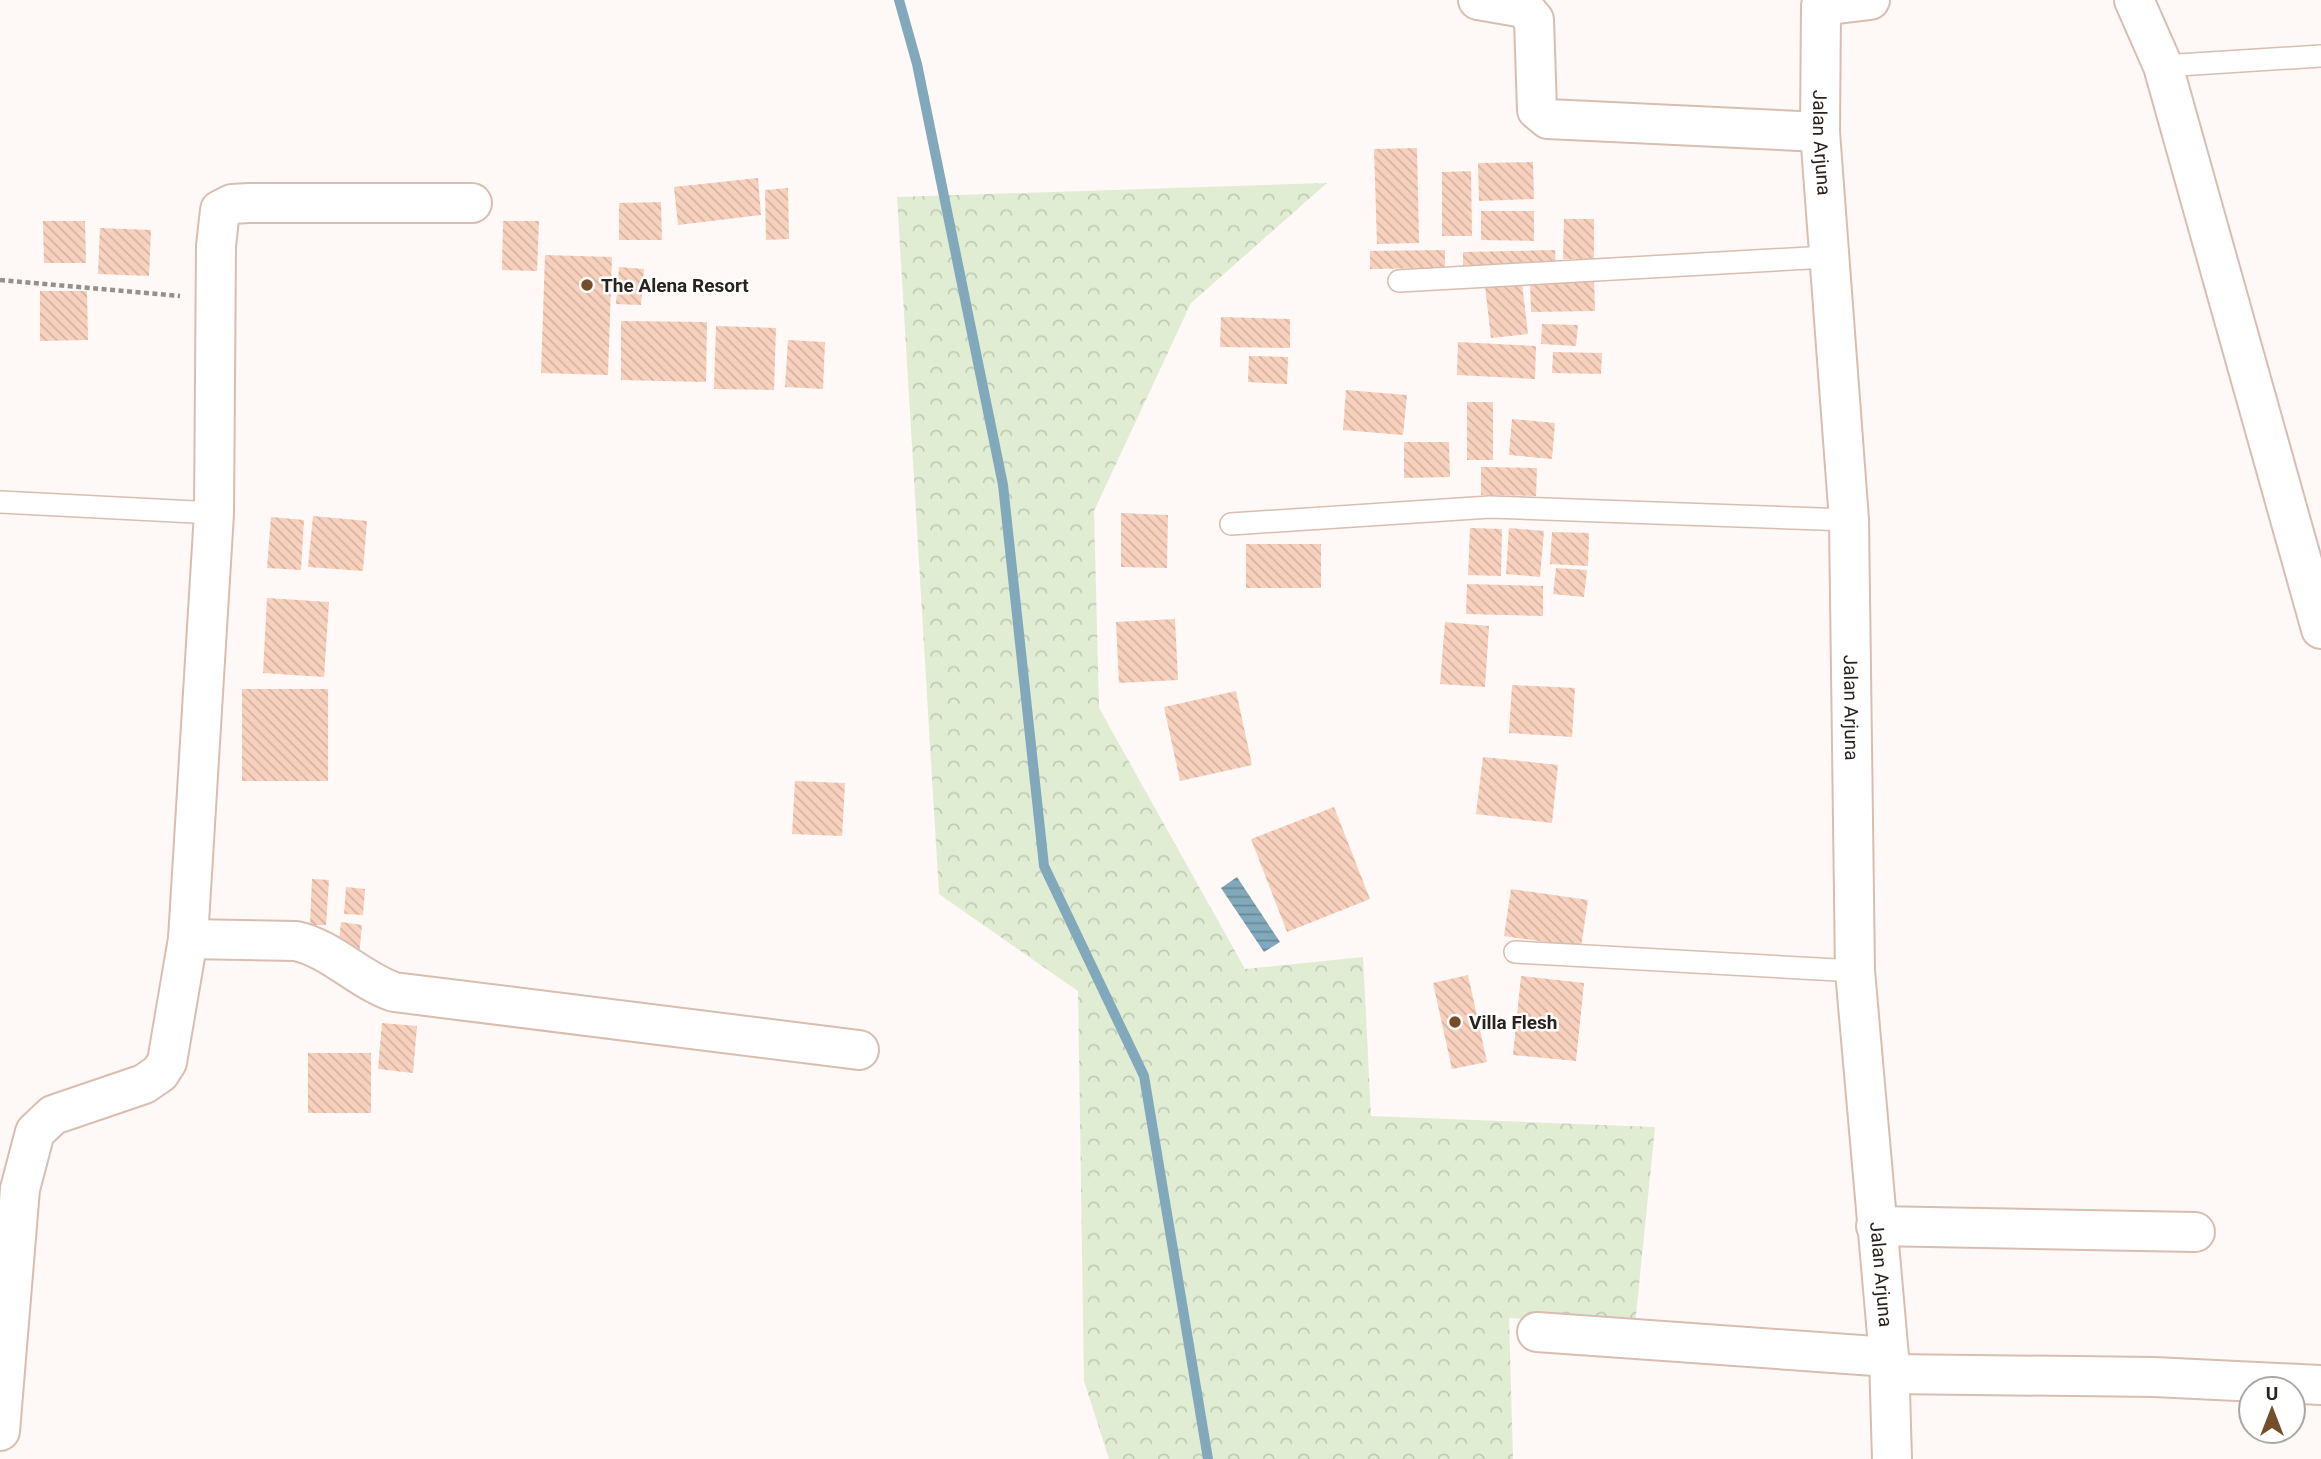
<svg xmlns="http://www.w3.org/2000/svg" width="2321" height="1459" font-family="Roboto,sans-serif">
<defs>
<pattern id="forest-crowns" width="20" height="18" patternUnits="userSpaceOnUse" patternTransform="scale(1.75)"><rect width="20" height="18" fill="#e0edd3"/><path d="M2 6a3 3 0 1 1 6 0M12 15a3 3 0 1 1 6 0" fill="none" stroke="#c0cbb5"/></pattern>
<pattern id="water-rules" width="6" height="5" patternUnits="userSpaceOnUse" patternTransform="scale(1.75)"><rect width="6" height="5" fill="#81a9bb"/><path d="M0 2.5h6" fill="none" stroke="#6a8997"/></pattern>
<pattern id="building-back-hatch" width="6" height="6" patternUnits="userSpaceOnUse" patternTransform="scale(1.75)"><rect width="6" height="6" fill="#f7d1bd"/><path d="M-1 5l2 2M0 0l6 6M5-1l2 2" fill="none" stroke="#d4b3a2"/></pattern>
</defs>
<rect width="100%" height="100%" fill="#fef8f6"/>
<polygon fill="url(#forest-crowns)" points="1327,183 1191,303 1094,511 1099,708 1245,969 1363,957 1371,1116 1655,1127 1635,1325 1509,1318 1513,1459 1109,1459 1084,1381 1078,991 939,894 897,197"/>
<polygon fill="url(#water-rules)" points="1237,877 1280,942 1264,952 1221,888"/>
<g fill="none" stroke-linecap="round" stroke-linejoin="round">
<polyline stroke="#81a9bb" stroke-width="10" points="899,0 917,64 1003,485 1044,866 1144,1076 1208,1459"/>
</g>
<g fill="url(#building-back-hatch)">
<polygon points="1417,148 1419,243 1377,244 1374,149"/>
<polygon points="1533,162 1534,199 1479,201 1478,163"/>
<polygon points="1471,171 1472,236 1442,236 1442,172"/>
<polygon points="758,178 761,215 678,225 674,187"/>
<polygon points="788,188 789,239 766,240 765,190"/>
<polygon points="661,202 662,240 619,240 619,203"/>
<polygon points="1481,211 1534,211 1534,241 1481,240"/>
<polygon points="1564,219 1594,219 1594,259 1563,259"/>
<polygon points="43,221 85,221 86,263 44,263"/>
<polygon points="503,221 539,221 537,271 502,270"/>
<polygon points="100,228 151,230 149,276 98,274"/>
<polygon points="1445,250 1445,268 1370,269 1370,251"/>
<polygon points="1555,250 1556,268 1463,271 1463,252"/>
<polygon points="545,255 612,257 608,375 541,373"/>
<polygon points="619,267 644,269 641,305 616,304"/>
<polygon points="1594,278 1595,311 1531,312 1530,279"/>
<polygon points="1522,283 1528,334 1491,338 1485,286"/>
<polygon points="40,291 87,291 88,340 40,341"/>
<polygon points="1221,317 1290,319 1290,348 1220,347"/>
<polygon points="621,321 707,322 706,382 621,380"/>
<polygon points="1542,324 1578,325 1576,346 1541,344"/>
<polygon points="716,326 776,328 774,390 714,389"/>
<polygon points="788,340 825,342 823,389 785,387"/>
<polygon points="1458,342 1536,346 1535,379 1457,375"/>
<polygon points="1553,352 1602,353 1601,374 1552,373"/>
<polygon points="1249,356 1288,357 1287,384 1248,382"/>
<polygon points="1346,390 1407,395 1403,435 1343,430"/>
<rect x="1467" y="402" width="26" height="58"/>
<polygon points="1512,419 1555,423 1552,459 1509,455"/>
<polygon points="1404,442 1449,442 1450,477 1404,478"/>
<polygon points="1481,467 1537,468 1536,496 1481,495"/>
<polygon points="1121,513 1168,515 1167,568 1121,567"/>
<polygon points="313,516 367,521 363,571 308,567"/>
<polygon points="271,517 304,520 301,570 267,568"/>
<polygon points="1470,528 1502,529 1501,576 1468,575"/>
<polygon points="1509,528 1544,531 1540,577 1506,574"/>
<polygon points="1552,532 1589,533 1588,566 1550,564"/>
<rect x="1246" y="544" width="75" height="44"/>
<polygon points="1556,568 1587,570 1584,597 1553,594"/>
<polygon points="1467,584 1543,586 1543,616 1466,614"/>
<polygon points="267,598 329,602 324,677 263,673"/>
<polygon points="1175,619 1178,680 1119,683 1116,622"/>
<polygon points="1445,622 1489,626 1485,687 1440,684"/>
<polygon points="1512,685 1575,688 1572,737 1509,733"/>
<rect x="242" y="689" width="86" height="92"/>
<polygon points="1236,691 1252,765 1180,781 1164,707"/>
<polygon points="1483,757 1558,765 1552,823 1476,814"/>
<polygon points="795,781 845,783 842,836 792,834"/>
<polygon points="1334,807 1370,899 1287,932 1251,839"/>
<polygon points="312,879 329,880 326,925 310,925"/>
<polygon points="346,887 365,889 363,915 344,914"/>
<polygon points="1511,889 1588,900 1581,947 1504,936"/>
<polygon points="341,922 362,925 359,955 338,952"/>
<polygon points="1468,975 1487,1062 1452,1069 1433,983"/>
<polygon points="1521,976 1584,983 1576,1061 1513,1055"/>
<polygon points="382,1023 417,1026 413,1073 378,1069"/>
<rect x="308" y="1053" width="63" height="60"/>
</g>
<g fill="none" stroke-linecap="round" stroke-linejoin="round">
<g stroke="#d7beb1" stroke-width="24">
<g id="service">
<polyline points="2163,66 2321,56"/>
<polyline points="1399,281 1827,257"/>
<polyline points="0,502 214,513"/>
<polyline points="1231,524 1490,507 1849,520"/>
<polyline points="1515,952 1855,971"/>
</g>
</g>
<g stroke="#d7beb1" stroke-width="42">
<g id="minor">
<polyline points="1478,0 1524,8 1534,20 1537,110 1548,119 1820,132"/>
<path id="s1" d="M 1870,0 L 1821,6 L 1820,132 L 1849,520 L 1855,971 L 1889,1357 L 1892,1459"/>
<polyline points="2134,0 2163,66 2321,629"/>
<path d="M 188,939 L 296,941 C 332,949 359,980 394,992 L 859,1050"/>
<polyline points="1876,1226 2195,1232"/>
<polyline points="1537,1332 1889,1357"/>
<polyline points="1890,1374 2154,1377 2321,1385"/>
<polyline points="0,1431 20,1189 35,1132 53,1115 144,1084 160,1073 167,1062 188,939 214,513 216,246 220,210 232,204 249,203 472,203"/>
</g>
</g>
<polyline stroke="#978f8c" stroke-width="4.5" stroke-dasharray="5 3.5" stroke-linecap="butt" points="0,280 180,296"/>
<use href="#service" stroke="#fff" stroke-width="21"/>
<use href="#minor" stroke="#fff" stroke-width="38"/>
</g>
<g fill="#744d2a" stroke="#fff" stroke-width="2.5">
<circle cx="587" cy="285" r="7"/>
<circle cx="1455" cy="1022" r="7"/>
</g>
<g text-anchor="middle" stroke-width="5" stroke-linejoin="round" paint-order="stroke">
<g font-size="19" fill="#2b221d" stroke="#fff">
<text dy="7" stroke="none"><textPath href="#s1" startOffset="186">Jalan Arjuna</textPath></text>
<text dy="7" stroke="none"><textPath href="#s1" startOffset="752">Jalan Arjuna</textPath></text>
<text dy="7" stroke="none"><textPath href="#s1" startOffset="1320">Jalan Arjuna</textPath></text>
</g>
<g font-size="19" font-weight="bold" fill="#2b221d" stroke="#fff" text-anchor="start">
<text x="601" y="292">The Alena Resort</text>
<text x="1469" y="1029">Villa Flesh</text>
</g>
</g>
<g transform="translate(2272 1410)"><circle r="33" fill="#ffffff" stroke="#aaa7a5" stroke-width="2"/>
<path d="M0-5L12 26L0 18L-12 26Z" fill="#744d2a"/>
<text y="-10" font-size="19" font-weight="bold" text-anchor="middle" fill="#2b221d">U</text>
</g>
</svg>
